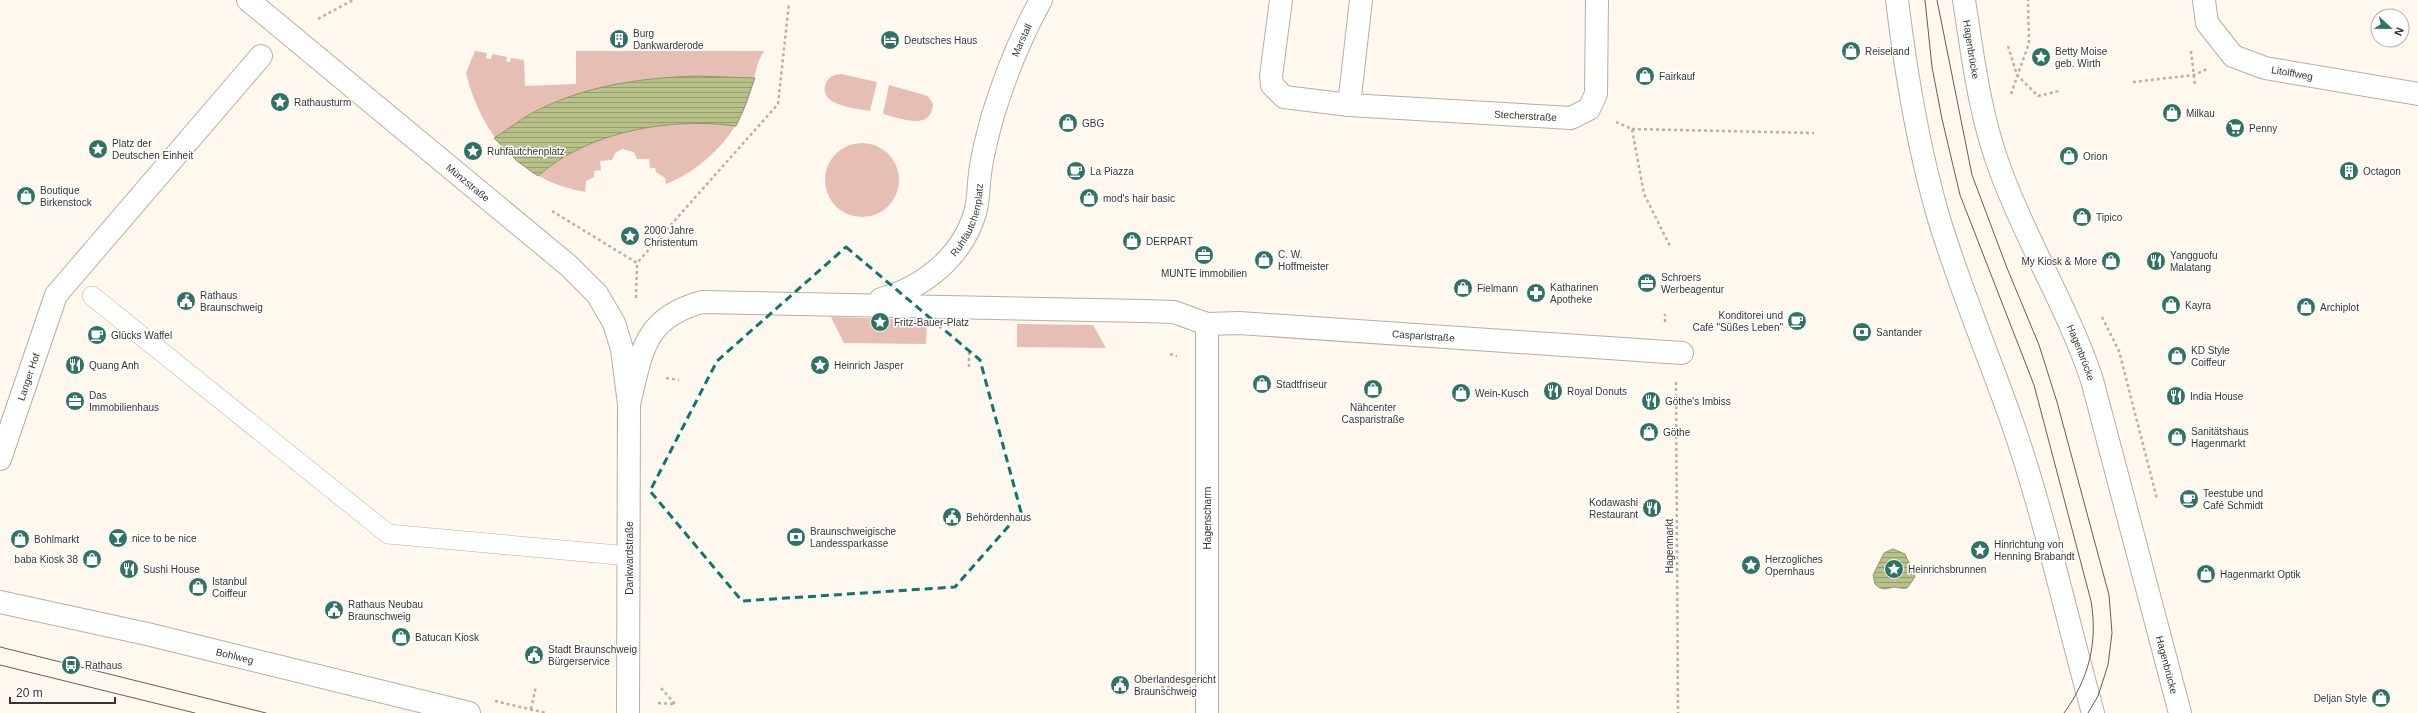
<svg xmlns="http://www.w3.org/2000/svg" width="2418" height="713" font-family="Helvetica,sans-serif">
<defs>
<pattern id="water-rules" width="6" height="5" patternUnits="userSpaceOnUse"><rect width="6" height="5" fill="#b8c187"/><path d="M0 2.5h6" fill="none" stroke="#969e6f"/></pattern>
</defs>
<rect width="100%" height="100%" fill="#fef8ef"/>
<g fill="#e7beb4">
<path d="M 475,51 L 487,53 L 486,58 L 491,59 L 492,54 L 507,57 L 506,62 L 510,62 L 511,58 L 524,60 L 525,86 L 576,84 L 576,51 L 764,51 C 755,65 755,79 750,95 C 736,135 706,168 666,184 L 665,178 L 656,172 L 655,168 L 650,168 L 649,159 L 637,159 L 634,152 L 622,149 L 615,153 L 612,160 L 600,161 L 601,170 L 594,171 L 594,177 L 586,181 L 585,192 C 520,181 481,134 466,73 Z"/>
<path d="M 841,74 L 877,82 L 870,111 C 856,108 817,106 826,83 C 829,76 834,75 841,74 Z"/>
<path d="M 889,85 L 928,96 L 933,104 C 931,132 901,118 883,114 Z"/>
<circle cx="862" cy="180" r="37"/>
<polygon points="831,317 927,320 926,344 844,343"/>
<polygon points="1017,324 1093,325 1106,348 1017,347"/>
</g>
<g fill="url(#water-rules)" stroke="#91976d">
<path d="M 696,76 L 755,78 L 743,111 L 736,126 C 671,117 588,131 538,176 L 517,161 L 494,138 C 509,129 523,117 538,110 C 588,85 641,78 696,76 Z"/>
<path d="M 1893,549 L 1905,554 L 1915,577 L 1907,588 C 1902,589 1897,587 1894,587 C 1885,589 1882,591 1875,584 L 1873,575 L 1884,553 Z"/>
</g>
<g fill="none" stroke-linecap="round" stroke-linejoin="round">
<g stroke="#b5afa7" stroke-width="20">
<polyline id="service" points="92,296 388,534 629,556"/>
</g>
<g stroke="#b5afa7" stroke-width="24">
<g id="pedestrian">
<path id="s1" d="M 0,459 L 56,295 L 261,56"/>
</g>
</g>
<g stroke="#b5afa7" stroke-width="24">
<g id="minor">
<path id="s2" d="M 248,0 L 569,266 L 597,294 L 614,323 L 622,349 L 629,404 L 628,713"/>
<path id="s3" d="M 1281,0 L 1271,76 L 1272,85 L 1284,97 L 1349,105 L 1571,118 L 1589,109 L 1596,94 L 1597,0"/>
<path id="s4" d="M 2204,0 L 2207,23 L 2233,56 L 2265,68 L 2418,94"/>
<polyline points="1349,105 1361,0"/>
<path id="s5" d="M 881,299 C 923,288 962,257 975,213 C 979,200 978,187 980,174 C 982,154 988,134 993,115 C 1005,76 1021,36 1041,0"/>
<path id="s6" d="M 629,404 C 642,352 643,318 702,302 L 1144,311 L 1174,312 L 1207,324 L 1239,323 L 1682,353"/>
<polyline points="1207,713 1207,324"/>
</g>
</g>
<g stroke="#b5afa7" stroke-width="24">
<g id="secondary">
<path d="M 1897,0 C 1906,74 1918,148 1939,219 C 1960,288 1988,354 2012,422 C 2045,517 2066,616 2093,713"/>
<path id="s7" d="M 1964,0 C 1973,58 1980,117 2001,172 C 2027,243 2068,308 2092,380 L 2180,713"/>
<path id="s8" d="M 0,602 L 147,634 L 469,713"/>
</g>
</g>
<g stroke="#b6b1aa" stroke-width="2.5" stroke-dasharray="3 3" stroke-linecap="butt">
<polyline points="318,19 353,0"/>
<polyline points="2008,46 2017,75 2038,96 2059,91"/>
<polyline points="2191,51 2195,85"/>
<polyline points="2133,82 2194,75 2207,69"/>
<polyline points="2011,94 2029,43 2028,0"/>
<polyline points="1616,122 1632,129 1644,194 1670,246"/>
<polyline points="1632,129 1814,133"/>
<polyline points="552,211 637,263 778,104 789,3"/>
<polyline points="636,298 637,263"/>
<polyline points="2102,317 2119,351 2157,499"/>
<polyline points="1665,322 1665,314"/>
<polyline points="1170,354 1177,356"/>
<polyline points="969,367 969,352"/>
<polyline points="666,378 679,380"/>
<polyline points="1676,382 1678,713"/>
<polyline points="1161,687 1173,687"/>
<polyline points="661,688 675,704"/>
<polyline points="495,701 546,713"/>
<polyline points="658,703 674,704"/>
<polyline points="531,709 536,686"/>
</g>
<use href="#service" stroke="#fff" stroke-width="19"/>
<use href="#pedestrian" stroke="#fff" stroke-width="22"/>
<use href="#minor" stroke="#fff" stroke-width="22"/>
<use href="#secondary" stroke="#fff" stroke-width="22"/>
<g stroke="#625f5a" stroke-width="1">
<path d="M 1925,0 L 1932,67 L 1942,119 L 1960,195 L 2034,385 L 2091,601 C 2098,642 2089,679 2064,713"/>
<polyline points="1937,0 1972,175 2007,268 2039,345 2057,402 2109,595 2112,633 2108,665 2098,696 2088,713"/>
<polyline points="0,647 266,713"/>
<polyline points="0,665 195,713"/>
</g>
</g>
<path fill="none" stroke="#0f766e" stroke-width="3" stroke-dasharray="8 5" stroke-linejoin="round" d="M 846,247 L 980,360 L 1021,512 L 955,587 L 742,601 L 650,491 L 717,361 Z"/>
<defs>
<g id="building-disc" transform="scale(1)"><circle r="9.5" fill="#307364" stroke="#fff"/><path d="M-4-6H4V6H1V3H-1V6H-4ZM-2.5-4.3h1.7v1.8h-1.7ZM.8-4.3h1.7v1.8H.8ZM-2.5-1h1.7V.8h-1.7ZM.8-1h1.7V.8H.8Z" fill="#fff"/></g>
<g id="hotel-disc" transform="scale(1)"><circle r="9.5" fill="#307364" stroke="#fff"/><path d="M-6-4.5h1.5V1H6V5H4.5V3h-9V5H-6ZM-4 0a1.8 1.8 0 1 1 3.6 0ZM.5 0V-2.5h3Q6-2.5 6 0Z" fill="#fff"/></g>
<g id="shop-disc" transform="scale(1)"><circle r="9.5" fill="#307364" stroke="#fff"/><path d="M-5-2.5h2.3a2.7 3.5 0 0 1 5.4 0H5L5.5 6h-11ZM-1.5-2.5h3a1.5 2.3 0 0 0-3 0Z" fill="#fff"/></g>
<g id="sight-disc" transform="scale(1)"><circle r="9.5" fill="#307364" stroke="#fff"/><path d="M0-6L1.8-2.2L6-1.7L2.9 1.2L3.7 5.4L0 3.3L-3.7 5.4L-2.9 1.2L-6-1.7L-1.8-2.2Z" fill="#fff"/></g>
<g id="supermarket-disc" transform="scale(1)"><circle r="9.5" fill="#307364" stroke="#fff"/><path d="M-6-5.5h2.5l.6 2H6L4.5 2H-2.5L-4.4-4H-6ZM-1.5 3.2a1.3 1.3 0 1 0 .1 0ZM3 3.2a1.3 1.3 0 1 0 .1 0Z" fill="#fff"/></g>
<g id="cafe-disc" transform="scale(1)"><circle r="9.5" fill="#307364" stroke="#fff"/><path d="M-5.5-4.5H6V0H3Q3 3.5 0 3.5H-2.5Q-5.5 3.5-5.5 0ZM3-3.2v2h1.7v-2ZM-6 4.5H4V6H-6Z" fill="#fff"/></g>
<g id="office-disc" transform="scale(1)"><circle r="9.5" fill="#307364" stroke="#fff"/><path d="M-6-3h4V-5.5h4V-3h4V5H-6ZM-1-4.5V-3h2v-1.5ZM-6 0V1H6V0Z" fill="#fff"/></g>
<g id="restaurant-disc" transform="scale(1)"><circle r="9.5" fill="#307364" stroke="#fff"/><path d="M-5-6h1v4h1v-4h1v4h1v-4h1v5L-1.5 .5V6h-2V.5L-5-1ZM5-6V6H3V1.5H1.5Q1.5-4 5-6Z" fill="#fff"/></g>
<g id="pharmacy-disc" transform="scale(1)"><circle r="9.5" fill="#307364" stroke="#fff"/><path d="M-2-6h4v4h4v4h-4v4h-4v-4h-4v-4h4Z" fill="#fff"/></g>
<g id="civic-disc" transform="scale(1)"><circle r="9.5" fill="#307364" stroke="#fff"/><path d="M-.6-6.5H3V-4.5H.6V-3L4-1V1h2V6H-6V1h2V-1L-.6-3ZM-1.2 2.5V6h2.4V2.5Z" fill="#fff"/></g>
<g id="bank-disc" transform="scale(1)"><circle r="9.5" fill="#307364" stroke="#fff"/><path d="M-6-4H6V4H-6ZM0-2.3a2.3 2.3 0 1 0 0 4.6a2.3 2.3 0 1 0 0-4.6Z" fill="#fff"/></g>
<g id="bar-disc" transform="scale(1)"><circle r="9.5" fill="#307364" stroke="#fff"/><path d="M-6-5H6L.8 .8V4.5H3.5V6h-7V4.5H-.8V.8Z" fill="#fff"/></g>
<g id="bus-disc" transform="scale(1)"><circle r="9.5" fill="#307364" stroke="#fff"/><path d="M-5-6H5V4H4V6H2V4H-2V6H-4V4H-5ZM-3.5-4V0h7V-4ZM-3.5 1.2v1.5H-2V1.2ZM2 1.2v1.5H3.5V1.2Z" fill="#fff"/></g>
</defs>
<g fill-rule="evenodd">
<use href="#building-disc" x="619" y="39"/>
<use href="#hotel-disc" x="890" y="40"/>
<use href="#shop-disc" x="1851" y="51"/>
<use href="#sight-disc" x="2041" y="57"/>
<use href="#shop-disc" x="1645" y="76"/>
<use href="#sight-disc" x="280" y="102"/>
<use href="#shop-disc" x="2172" y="113"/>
<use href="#shop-disc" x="1068" y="123"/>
<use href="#supermarket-disc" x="2235" y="128"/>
<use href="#sight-disc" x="98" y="149"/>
<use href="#sight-disc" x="473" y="151"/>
<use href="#shop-disc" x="2069" y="156"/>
<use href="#cafe-disc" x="1076" y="171"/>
<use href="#building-disc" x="2349" y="171"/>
<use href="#shop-disc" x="26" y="196"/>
<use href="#shop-disc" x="1089" y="198"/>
<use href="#shop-disc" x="2082" y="217"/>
<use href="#sight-disc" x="630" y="236"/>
<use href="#shop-disc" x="1132" y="241"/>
<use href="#office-disc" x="1204" y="255"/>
<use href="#shop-disc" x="1264" y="260"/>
<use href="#shop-disc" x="2111" y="261"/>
<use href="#restaurant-disc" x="2156" y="261"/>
<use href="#office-disc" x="1647" y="283"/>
<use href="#shop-disc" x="1463" y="288"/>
<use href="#pharmacy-disc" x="1536" y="293"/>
<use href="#civic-disc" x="186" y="301"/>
<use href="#shop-disc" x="2171" y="305"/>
<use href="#shop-disc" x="2306" y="307"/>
<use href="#cafe-disc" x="1797" y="321"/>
<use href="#sight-disc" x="880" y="322"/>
<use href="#bank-disc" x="1862" y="332"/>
<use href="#cafe-disc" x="97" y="335"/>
<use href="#shop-disc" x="2177" y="356"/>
<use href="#restaurant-disc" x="75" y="365"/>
<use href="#sight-disc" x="820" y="365"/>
<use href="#shop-disc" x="1262" y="384"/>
<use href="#shop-disc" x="1373" y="389"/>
<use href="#restaurant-disc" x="1553" y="391"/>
<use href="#shop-disc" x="1461" y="393"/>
<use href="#restaurant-disc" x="2176" y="396"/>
<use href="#office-disc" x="75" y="401"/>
<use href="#restaurant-disc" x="1651" y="401"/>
<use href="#shop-disc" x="1649" y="432"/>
<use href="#shop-disc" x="2177" y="437"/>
<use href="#cafe-disc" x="2189" y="499"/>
<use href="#restaurant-disc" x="1652" y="508"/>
<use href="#civic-disc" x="952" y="517"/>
<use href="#bank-disc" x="796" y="537"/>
<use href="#bar-disc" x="118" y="538"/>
<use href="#shop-disc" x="20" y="539"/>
<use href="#sight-disc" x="1980" y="550"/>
<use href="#shop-disc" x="92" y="559"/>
<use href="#sight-disc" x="1751" y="565"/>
<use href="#restaurant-disc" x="129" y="569"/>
<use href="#sight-disc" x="1894" y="569"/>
<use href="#shop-disc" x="2206" y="574"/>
<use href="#shop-disc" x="198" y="587"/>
<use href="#civic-disc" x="334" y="610"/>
<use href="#shop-disc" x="401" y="637"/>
<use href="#civic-disc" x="534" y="655"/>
<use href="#bus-disc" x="71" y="665"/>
<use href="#civic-disc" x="1120" y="685"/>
<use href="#shop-disc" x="2381" y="698"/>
</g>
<g text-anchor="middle" stroke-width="3" stroke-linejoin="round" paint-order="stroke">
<g font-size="10" fill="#363430" stroke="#fff" text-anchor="start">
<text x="633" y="37">Burg<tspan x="633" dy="12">Dankwarderode</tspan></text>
<text x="904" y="44">Deutsches Haus</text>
<text x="1865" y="55">Reiseland</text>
<text x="2055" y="55">Betty Moise<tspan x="2055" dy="12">geb. Wirth</tspan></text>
<text x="1659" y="80">Fairkauf</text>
<text x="294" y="106">Rathausturm</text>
<text x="2186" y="117">Milkau</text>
<text x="1082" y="127">GBG</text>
<text x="2249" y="132">Penny</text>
<text x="112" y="147">Platz der<tspan x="112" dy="12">Deutschen Einheit</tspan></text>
<text x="487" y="155">Ruhfäutchenplatz</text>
<text x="2083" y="160">Orion</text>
<text x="1090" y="175">La Piazza</text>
<text x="2363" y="175">Octagon</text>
<text x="40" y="194">Boutique<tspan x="40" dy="12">Birkenstock</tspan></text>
<text x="1103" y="202">mod's hair basic</text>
<text x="2096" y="221">Tipico</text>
<text x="644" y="234">2000 Jahre<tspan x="644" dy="12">Christentum</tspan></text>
<text x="1146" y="245">DERPART</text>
<text x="1278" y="258">C. W.<tspan x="1278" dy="12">Hoffmeister</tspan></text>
<text x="2170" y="259">Yangguofu<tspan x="2170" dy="12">Malatang</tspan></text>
<text x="2097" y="265" text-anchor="end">My Kiosk &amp; More</text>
<text x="1204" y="277" text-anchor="middle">MUNTE immobilien</text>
<text x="1661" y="281">Schroers<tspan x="1661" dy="12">Werbeagentur</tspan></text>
<text x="1550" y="291">Katharinen<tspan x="1550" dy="12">Apotheke</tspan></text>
<text x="1477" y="292">Fielmann</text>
<text x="200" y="299">Rathaus<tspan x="200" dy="12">Braunschweig</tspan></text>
<text x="2185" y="309">Kayra</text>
<text x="2320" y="311">Archiplot</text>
<text x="1783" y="319" text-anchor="end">Konditorei und<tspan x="1783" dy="12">Café "Süßes Leben"</tspan></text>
<text x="894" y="326">Fritz-Bauer-Platz</text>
<text x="1876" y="336">Santander</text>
<text x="111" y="339">Glücks Waffel</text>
<text x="2191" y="354">KD Style<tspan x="2191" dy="12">Coiffeur</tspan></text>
<text x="89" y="369">Quang Anh</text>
<text x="834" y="369">Heinrich Jasper</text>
<text x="1276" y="388">Stadtfriseur</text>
<text x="1567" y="395">Royal Donuts</text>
<text x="1475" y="397">Wein-Kusch</text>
<text x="89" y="399">Das<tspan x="89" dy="12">Immobilienhaus</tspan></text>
<text x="2190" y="400">India House</text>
<text x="1665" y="405">Göthe's Imbiss</text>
<text x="1373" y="411" text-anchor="middle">Nähcenter<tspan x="1373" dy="12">Casparistraße</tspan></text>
<text x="2191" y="435">Sanitätshaus<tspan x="2191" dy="12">Hagenmarkt</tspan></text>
<text x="1663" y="436">Göthe</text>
<text x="2203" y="497">Teestube und<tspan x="2203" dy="12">Café Schmidt</tspan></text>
<text x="1638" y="506" text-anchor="end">Kodawashi<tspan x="1638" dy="12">Restaurant</tspan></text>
<text x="966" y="521">Behördenhaus</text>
<text x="810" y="535">Braunschweigische<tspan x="810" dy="12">Landessparkasse</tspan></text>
<text x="132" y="542">nice to be nice</text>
<text x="34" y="543">Bohlmarkt</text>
<text x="1994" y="548">Hinrichtung von<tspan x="1994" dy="12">Henning Brabandt</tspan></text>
<text x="78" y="563" text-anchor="end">baba Kiosk 38</text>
<text x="1765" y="563">Herzogliches<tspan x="1765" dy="12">Opernhaus</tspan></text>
<text x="143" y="573">Sushi House</text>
<text x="1908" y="573">Heinrichsbrunnen</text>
<text x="2220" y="578">Hagenmarkt Optik</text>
<text x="212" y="585">Istanbul<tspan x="212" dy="12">Coiffeur</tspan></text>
<text x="348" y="608">Rathaus Neubau<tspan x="348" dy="12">Braunschweig</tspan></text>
<text x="415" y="641">Batucan Kiosk</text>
<text x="548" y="653">Stadt Braunschweig<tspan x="548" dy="12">Bürgerservice</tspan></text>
<text x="85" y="669">Rathaus</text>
<text x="1134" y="683">Oberlandesgericht<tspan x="1134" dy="12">Braunschweig</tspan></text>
<text x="2367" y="702" text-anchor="end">Deljan Style</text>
</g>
<g font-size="10" fill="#363430" stroke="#fff">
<text dy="4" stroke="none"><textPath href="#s5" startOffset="313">Marstall</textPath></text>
<text dy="4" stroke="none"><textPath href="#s7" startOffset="50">Hagenbrücke</textPath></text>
<text dy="4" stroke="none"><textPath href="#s4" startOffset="127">Litolffweg</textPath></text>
<text dy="4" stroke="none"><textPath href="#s3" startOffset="345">Stecherstraße</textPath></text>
<text dy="4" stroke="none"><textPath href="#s2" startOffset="286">Münzstraße</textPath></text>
<text dy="4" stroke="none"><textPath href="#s5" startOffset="124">Ruhfäutchenplatz</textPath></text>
<text dy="4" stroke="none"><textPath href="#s6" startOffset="859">Casparistraße</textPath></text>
<text dy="4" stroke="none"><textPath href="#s7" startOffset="374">Hagenbrücke</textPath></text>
<text dy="4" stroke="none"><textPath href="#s1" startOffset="87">Langer Hof</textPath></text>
<text transform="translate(1207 518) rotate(-90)" y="4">Hagenscharrn</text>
<text transform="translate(1669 546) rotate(-90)" y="4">Hagenmarkt</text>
<text transform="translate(629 558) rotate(-90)" y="4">Dankwardstraße</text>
<text dy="4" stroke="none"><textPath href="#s8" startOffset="241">Bohlweg</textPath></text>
<text dy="4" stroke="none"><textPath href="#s7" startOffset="698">Hagenbrücke</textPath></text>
</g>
</g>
<g transform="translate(2390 28) rotate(112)"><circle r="19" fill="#ffffff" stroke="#afaeac"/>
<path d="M0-3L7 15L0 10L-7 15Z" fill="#307364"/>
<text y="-6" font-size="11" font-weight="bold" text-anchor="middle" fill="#363430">N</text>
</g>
<path d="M10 697v6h105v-6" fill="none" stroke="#363430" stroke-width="2"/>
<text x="16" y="697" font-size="12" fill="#363430" stroke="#ffffff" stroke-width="3" paint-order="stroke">20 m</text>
</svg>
